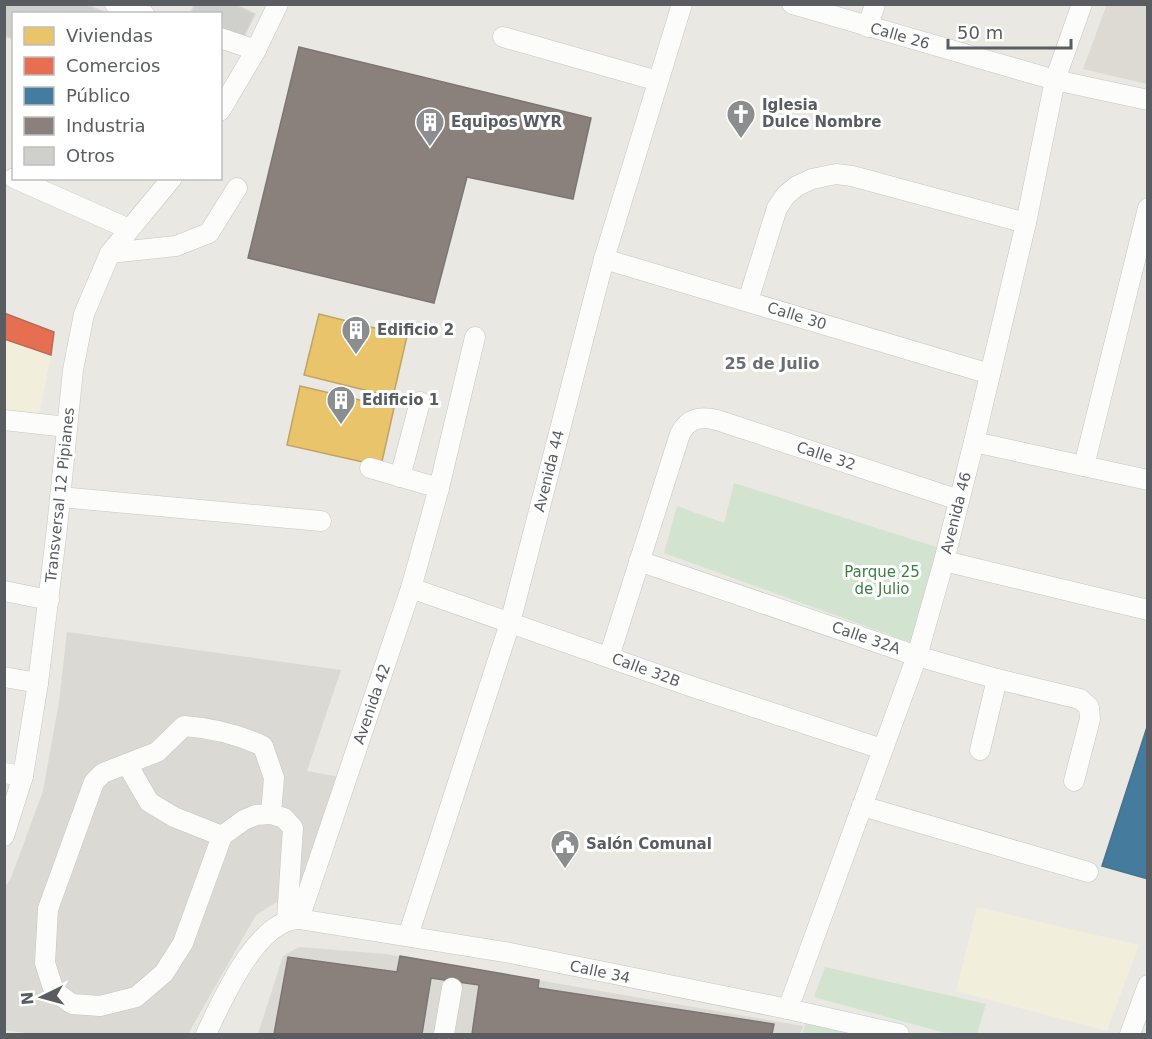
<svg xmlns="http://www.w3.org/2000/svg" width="1152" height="1039" font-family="'DejaVu Sans',sans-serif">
<rect width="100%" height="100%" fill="#e9e8e3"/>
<g fill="#f2eedc">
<polygon points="5,339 51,355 39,415 5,421"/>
<polygon points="977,907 1139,945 1107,1031 956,991"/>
</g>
<g fill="#dad9d4">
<polygon points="67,632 341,670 307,771 340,777 297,903 277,902 256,915 188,1034 32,1034 5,1030 4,889 11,878 43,791 59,702"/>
<polygon points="299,947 386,954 803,1026 800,1034 258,1034 283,956"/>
</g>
<polygon fill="#dcdad3" points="1107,4 1147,5 1147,84 1083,69"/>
<g fill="#d2e4d0">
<polygon points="734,483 943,549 915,644 664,553 677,506 724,523"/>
<polygon points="825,967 986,1004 977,1034 949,1034 814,997"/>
<polygon points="808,1017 864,1034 802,1034"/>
</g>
<g fill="#e9c46a" stroke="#bea567" stroke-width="1.5">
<polygon points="319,314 407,336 393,397 304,375"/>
<polygon points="300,386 394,408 381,466 287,445"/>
</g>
<polygon fill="#e76f51" stroke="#bc6956" stroke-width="1.5" points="4,313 54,332 51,355 4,339"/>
<polygon fill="#457b9d" stroke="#4b728b" stroke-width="1.5" points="1148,724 1148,879 1102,866"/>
<g fill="#8a817c" stroke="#7b7674" stroke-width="1.5">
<polygon points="299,47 591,118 573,199 467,177 434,303 248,258"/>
<polygon points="400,956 539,980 538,988 774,1024 772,1034 472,1034 479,985 431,978 422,1034 274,1034 288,957 397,972"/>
</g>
<g fill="#cfcfcc" stroke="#d8d7d2" stroke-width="1.5">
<polygon points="4,4 84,4 110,14 14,14 14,39 4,36"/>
<polygon points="195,4 234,4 255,14 242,40 220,31 220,14 190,14"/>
</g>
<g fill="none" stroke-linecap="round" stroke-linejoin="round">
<g stroke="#c5c5c5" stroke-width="21">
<g id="minor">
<polyline points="115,4 144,14"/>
<polyline points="792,4 1055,80 1148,100"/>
<polyline points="868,27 875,4"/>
<polyline points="503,37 658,81"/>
<polyline points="220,38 256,50"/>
<polyline points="220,111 256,50 278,4"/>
<polyline points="14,178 129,229"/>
<polyline points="110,253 176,246 209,233 237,188"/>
<polyline points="604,259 990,374"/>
<polyline points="748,301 777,208 786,195 797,186 812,179 836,174 852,176 1026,223"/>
<polyline points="4,420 67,427"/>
<polyline points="974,442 1148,480"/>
<polyline points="1084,466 1148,208"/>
<polyline points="370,468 439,488"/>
<polyline points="400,477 420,402"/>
<polyline points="60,497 321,521"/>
<polyline points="639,561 917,656 997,679 1080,699 1089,707 1090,719 1074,781"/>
<polyline points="944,561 1148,610"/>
<polyline points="411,588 693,687 882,749"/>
<polyline points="4,591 49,600"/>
<path d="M 609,657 L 680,434 C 688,418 700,416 717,420 L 959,500"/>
<polyline points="4,677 38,683"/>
<polyline points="980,750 997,679"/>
<polyline points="127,764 149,802 174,817 222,836"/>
<polyline points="4,773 23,776"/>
<polyline points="862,806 1088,872"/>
<path d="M 271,814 L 274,778 L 263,746 C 237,734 212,728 184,726 L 157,752 L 103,773 L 94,782 L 48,909 L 45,963 L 54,991 L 72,1004 L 100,1006 L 136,997 L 164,973 L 183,943 L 222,836 L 244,820 L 256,815 L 271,814 L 284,818 L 293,828 L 287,919"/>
<polyline points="4,836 23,776 38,683 57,528 73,370 84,314 110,253 172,178"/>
<polyline points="299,919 510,953 788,1009 899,1034"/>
<polyline points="408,936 510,623 604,259 682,4"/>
<polyline points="788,1009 917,656 944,561 974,442 1026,223 1055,80 1082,4"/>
<path d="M 206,1034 C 222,1001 256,920 299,919 L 411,588 L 439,488 L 475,337"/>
<polyline points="444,1034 452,988"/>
<polyline points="1130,1034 1148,985"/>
</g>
</g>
<use href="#minor" stroke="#fcfcfb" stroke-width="20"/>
</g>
<defs>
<g id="church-pin" transform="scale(1.5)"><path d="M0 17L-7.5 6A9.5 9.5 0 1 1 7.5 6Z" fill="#8b8d8e" stroke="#fff"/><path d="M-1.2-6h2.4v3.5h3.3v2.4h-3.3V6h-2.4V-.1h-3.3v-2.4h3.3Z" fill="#fff"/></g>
<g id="building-pin" transform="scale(1.5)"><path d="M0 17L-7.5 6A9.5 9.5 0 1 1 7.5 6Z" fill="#8b8d8e" stroke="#fff"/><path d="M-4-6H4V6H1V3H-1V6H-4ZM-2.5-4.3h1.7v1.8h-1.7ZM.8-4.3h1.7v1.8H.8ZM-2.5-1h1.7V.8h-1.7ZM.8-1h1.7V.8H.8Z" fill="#fff"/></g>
<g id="civic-pin" transform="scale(1.5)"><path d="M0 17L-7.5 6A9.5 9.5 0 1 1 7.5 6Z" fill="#8b8d8e" stroke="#fff"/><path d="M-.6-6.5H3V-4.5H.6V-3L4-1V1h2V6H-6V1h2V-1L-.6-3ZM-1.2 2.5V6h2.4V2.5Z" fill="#fff"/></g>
</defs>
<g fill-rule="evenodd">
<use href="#church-pin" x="741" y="114"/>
<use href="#building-pin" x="430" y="122"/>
<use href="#building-pin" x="356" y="330"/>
<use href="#building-pin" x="341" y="400"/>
<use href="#civic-pin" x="565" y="844"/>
</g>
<g text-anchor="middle" stroke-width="6" stroke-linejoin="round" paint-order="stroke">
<g font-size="15" fill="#595c60" stroke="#fff">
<text transform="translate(900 36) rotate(16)" y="5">Calle 26</text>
<text transform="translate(797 316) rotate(17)" y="5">Calle 30</text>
<text transform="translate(826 456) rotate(18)" y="5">Calle 32</text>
<text transform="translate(549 471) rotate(-76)" y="5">Avenida 44</text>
<text transform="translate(60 495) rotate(-84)" y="5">Transversal 12 Pipianes</text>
<text transform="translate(956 513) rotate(-76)" y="5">Avenida 46</text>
<text transform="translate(866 638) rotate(19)" y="5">Calle 32A</text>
<text transform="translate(646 670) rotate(20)" y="5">Calle 32B</text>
<text transform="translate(372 704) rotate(-71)" y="5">Avenida 42</text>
<text transform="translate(600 972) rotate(12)" y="5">Calle 34</text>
</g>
<g font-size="15" font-weight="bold" fill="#595c60" stroke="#fff" text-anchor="start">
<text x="762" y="110">Iglesia<tspan x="762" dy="17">Dulce Nombre</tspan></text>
<text x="451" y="127">Equipos WYR</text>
<text x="377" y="335">Edificio 2</text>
<text x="362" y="405">Edificio 1</text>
<text x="586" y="849">Salón Comunal</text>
</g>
<g font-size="15" fill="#3c7d41" stroke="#fff">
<text x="882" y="577">Parque 25<tspan x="882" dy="17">de Julio</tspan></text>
</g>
<g font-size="16" font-weight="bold" fill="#6a6e72" stroke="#fff">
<text x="772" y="369">25 de Julio</text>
</g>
</g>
<rect width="1152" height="1039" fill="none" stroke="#595c60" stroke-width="12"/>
<rect x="12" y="12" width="210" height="168" fill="#ffffff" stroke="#bdbebf" stroke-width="1.5"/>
<rect x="24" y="27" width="30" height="18" fill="#e9c46a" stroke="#bdbebf" stroke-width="1.5"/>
<text x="66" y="42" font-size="18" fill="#595c60">Viviendas</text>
<rect x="24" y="57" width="30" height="18" fill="#e76f51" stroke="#bdbebf" stroke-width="1.5"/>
<text x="66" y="72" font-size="18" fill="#595c60">Comercios</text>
<rect x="24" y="87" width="30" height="18" fill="#457b9d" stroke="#bdbebf" stroke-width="1.5"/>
<text x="66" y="102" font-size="18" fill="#595c60">Público</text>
<rect x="24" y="117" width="30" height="18" fill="#8a817c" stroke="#bdbebf" stroke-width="1.5"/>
<text x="66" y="132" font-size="18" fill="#595c60">Industria</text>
<rect x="24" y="147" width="30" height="18" fill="#cfcfcc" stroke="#bdbebf" stroke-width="1.5"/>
<text x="66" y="162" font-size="18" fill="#595c60">Otros</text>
<g transform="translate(42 997) rotate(265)" stroke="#ffffff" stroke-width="4.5" paint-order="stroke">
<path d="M0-4.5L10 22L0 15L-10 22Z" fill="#595c60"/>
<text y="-9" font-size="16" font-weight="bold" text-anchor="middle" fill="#595c60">N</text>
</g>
<path d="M948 39v9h123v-9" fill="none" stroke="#595c60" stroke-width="3"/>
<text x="957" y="39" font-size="18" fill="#595c60" stroke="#ffffff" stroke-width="4.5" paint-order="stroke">50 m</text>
</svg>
